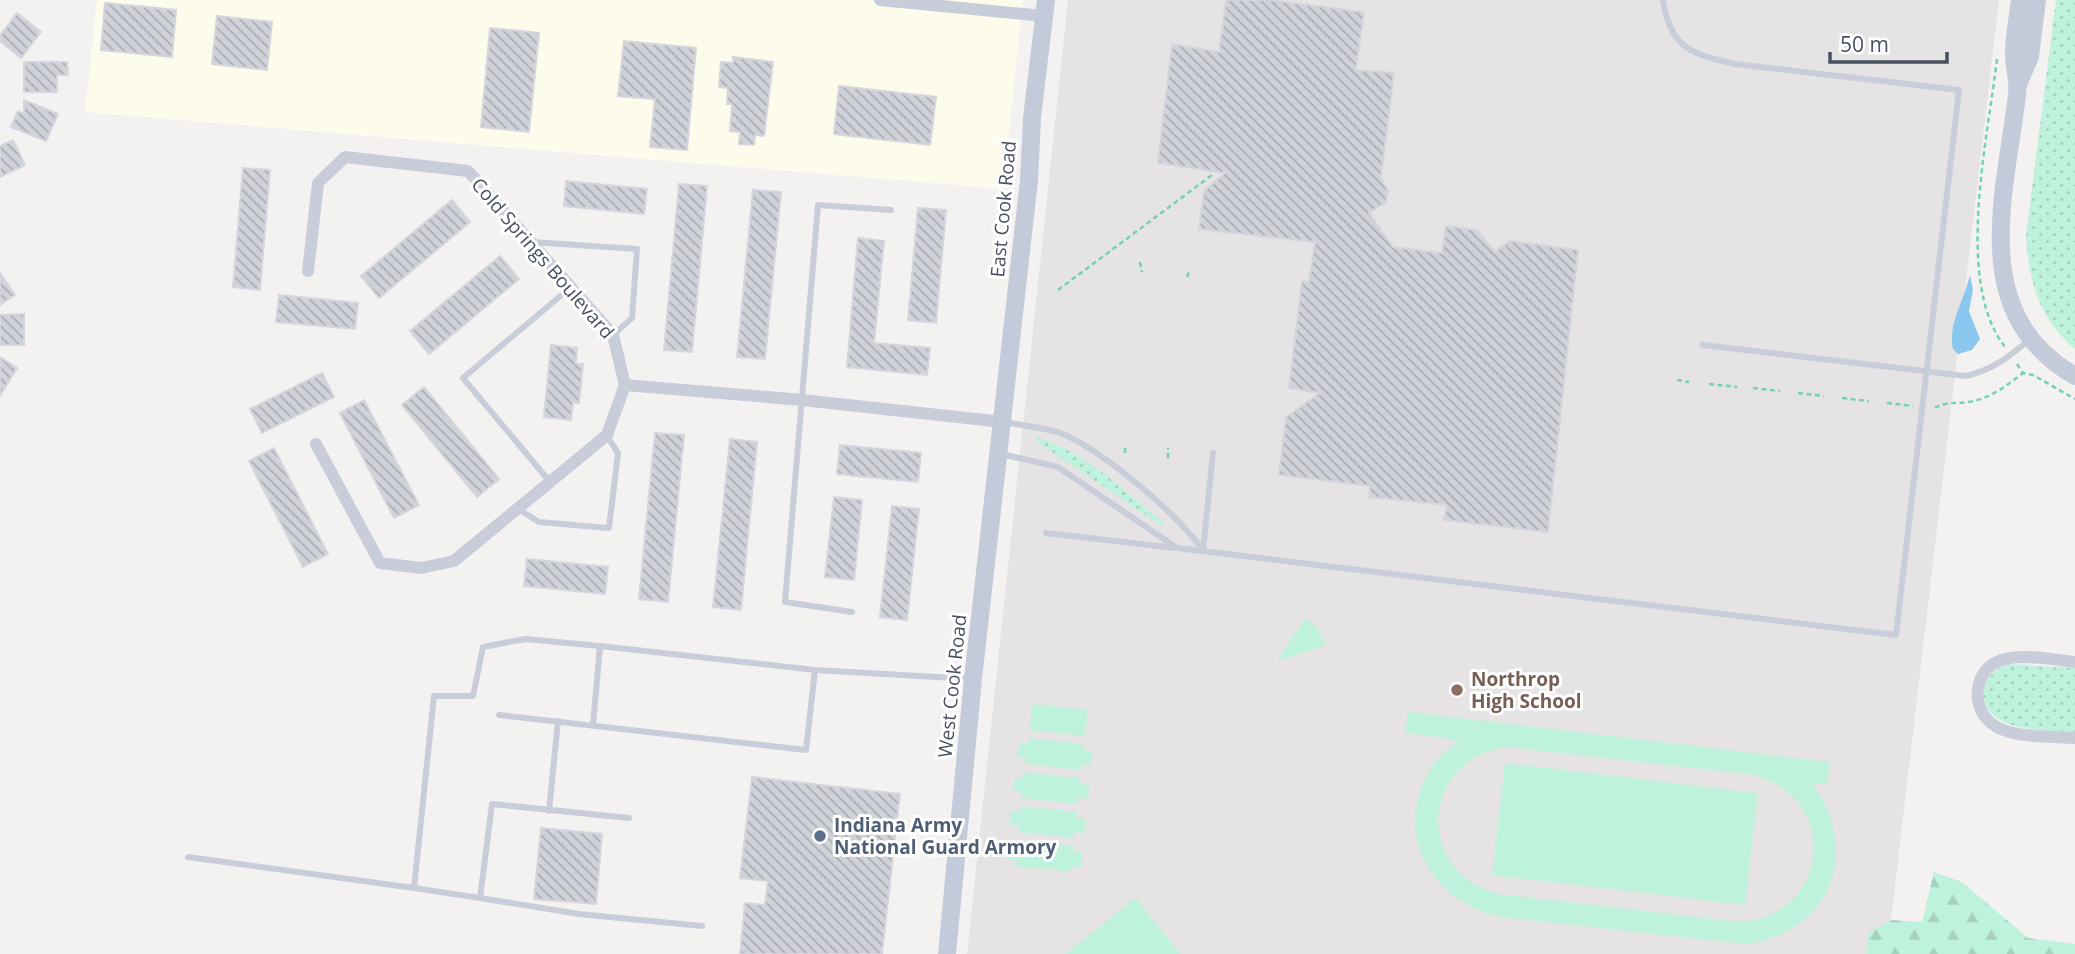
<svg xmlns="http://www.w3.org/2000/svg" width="2075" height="954" font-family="'Open Sans',sans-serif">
<defs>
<pattern id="grass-dots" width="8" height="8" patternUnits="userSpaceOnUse" patternTransform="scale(1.75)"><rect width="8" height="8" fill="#bff2dc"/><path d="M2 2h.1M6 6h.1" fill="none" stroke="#a6d1bf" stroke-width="1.8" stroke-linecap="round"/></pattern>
<pattern id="forest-firs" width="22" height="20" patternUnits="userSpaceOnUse" patternTransform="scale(1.75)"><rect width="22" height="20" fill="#bff2dc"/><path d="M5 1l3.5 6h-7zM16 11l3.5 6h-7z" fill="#a6d1bf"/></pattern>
<pattern id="building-back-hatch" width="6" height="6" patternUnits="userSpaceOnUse" patternTransform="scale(1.75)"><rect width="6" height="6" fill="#d0d2d9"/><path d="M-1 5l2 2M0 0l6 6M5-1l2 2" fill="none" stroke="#abadb3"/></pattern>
</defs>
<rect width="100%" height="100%" fill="#f4f2f1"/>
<polygon fill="#fdfbec" points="97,0 1023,0 1003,189 85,112"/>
<polygon fill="#e5e3e3" points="1068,0 1999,0 1887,954 967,954"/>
<g fill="url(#grass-dots)">
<path d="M 2056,0 L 2075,0 L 2075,349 C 2039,318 2029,283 2026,236 Z"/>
<path d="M 1036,437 C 1085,451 1125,492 1164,523 L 1162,526 L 1036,441 Z"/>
<path d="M 2008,664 L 2075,668 L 2075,733 C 2047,730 1982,733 1984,692 C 1985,676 1995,670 2008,664 Z"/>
</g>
<polygon fill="url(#forest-firs)" points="1934,872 1962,882 2028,938 2075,944 2075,954 1866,954 1868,933 1892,920 1922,922"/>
<g fill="#bff2dc" fill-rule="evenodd">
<polygon points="1305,618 1318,629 1326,645 1277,661"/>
<polygon points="1032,704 1088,710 1085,736 1030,730"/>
<path d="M 1408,712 L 1830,762 L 1827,784 L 1812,783 C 1862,851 1831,932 1746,944 L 1501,917 C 1431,903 1390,831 1432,767 C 1439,756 1449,749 1459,740 L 1405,733 ZM 1506,747 L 1749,774 C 1840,793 1833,915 1740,922 L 1498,894 C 1414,872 1420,760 1506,747 Z"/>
<polygon points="1028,738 1084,744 1084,750 1093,751 1091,765 1082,764 1081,770 1026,764 1026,758 1017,757 1019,743 1028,744"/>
<polygon points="1505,763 1758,793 1745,905 1492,875"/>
<polygon points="1025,772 1080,778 1080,784 1089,785 1088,799 1078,798 1078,804 1022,798 1022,792 1013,791 1015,777 1024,778"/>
<polygon points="1021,806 1077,812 1076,818 1086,819 1084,833 1075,832 1074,838 1018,832 1019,826 1009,825 1011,811 1020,812"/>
<polygon points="1018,840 1073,846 1073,851 1082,852 1081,867 1071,866 1070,872 1015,866 1015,860 1006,859 1007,845 1017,846"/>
<polygon points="1136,898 1180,954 1065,954"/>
</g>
<path fill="#8bc8f0" d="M 1970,275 L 1973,290 L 1969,311 L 1980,339 L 1972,350 L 1958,354 L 1953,349 C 1948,322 1964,301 1970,275 Z"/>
<g fill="url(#building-back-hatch)" stroke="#d5d6dd" stroke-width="2">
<polygon points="1226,0 1270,0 1364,12 1356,70 1394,73 1381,178 1388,191 1386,202 1369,213 1393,247 1442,253 1446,226 1477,230 1495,252 1510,241 1578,250 1548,532 1444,520 1447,505 1369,497 1370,486 1279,475 1286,417 1320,393 1289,388 1302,281 1309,282 1315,242 1199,229 1204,191 1225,173 1158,163 1172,44 1219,52"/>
<polygon points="105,3 176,10 172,57 101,50"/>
<polygon points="17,13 41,32 21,58 0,41 0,36"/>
<polygon points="217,16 272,22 267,70 212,64"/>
<polygon points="490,28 539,33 529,132 481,127"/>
<polygon points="624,41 696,48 687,150 650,147 655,99 618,96"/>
<polygon points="733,57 773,62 764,136 755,135 754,145 739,144 740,132 730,131 732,104 727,104 728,88 719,87 721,62 733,63"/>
<polygon points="24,62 67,62 68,75 57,75 57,92 24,92"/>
<polygon points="839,86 936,97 930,145 834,134"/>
<polygon points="24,100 58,114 46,141 11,127 18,111 24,114"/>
<polygon points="13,140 25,165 0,177 0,146"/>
<polygon points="243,168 270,170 260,290 233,287"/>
<polygon points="566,181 647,189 644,214 564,206"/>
<polygon points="679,184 707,186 692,352 664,350"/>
<polygon points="753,190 781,192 765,359 737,357"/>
<polygon points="452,200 470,222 379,298 361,276"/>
<polygon points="918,208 946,210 936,323 908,320"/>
<polygon points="858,238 884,241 874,343 930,348 927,375 847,367"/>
<polygon points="500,256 519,279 429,354 410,331"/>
<polygon points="0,273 15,295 0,305"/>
<polygon points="279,295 358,303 355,329 276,322"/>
<polygon points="24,314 24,345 0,345 0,315"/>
<polygon points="551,345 577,348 576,364 583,364 579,403 573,402 571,420 544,417"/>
<polygon points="0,357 17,368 0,396"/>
<polygon points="322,373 334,397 262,433 250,409"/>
<polygon points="424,387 499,479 477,497 402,405"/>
<polygon points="364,400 419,505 394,518 340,413"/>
<polygon points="655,433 684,435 668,602 639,599"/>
<polygon points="730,439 757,442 741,610 713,607"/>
<polygon points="840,445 921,453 918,482 837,474"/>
<polygon points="274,448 328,554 303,567 249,461"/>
<polygon points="834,497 862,500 854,580 825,577"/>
<polygon points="892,506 919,509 907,620 880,617"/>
<polygon points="527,559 608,567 605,594 524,586"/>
<polygon points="752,777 900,794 882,954 740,954 745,903 765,905 768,881 740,878"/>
<polygon points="541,828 602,834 596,904 534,899"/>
</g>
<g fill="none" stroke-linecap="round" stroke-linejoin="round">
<g stroke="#75d1b5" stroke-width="2.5" stroke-dasharray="5 3.5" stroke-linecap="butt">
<path d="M 1997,59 C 1988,138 1954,282 2005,347"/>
<polyline points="1140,262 1142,272"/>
<polyline points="1187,277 1190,269"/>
<polyline points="1058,290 1212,175"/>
<polyline points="2017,364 2023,373 2033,375 2075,399"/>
<polyline points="1677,380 1689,382"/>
<polyline points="1709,384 1737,387"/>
<polyline points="1753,388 1780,391"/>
<polyline points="1798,393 1824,396"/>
<polyline points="1842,398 1869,401"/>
<polyline points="1887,403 1913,406"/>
<path d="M 1935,408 C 1947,401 1955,404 1968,402 C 1990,399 2006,386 2023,373"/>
<polyline points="1125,453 1125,445"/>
<polyline points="1168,458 1168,448"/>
</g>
<g stroke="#c8cdd9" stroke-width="6">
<polyline points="531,242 637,249 632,318 613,335"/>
<path d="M 1703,345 L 1966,376 C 1992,370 2009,357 2029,340"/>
<path d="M 1005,422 C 1023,426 1045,427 1063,434 C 1106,453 1176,513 1203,550"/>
<path d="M 1001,454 L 1058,467 L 1177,548 L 1896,635 L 1959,90 L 1735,64 C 1692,54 1670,49 1663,0"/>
<polyline points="550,482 463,378 571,287"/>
<polyline points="518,509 539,522 609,528 618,453 607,436"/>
<polyline points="1046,533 1175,548"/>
<polyline points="1203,550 1213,453"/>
<polyline points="852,612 785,602 818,205 891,210"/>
<polyline points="499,715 806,750 815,670"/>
<polyline points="593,725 600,646 815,670 971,679"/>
<polyline points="549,811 558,721"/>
<polyline points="629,818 492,804 480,898 579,914 702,926"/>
<polyline points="188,857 414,888 434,696 473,696 483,647 525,639 600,646"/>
<polyline points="414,888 480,898"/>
</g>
<g stroke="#c8cdd9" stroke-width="12">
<polyline points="880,0 1044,16"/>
<polyline points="308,271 318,183 345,157 468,171 613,335 625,385 607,435 454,561 421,568 380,563 316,444"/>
<polyline points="625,385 802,400 1003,422"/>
<path d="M 2075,662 C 2044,659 1985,643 1978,689 C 1976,701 1981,715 1991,723 C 2010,739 2051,736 2075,738"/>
</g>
<g stroke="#c3cada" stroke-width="18">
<path d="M 2020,0 C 2018,17 2014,36 2014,53 C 2014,68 2019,81 2017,95 C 2005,196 1967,314 2075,376"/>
<polyline points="2018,85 2030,56 2037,0"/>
<polyline points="947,954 973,679 1029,180 1032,118 1046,0"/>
</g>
</g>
<circle fill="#8d6e63" stroke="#fff" stroke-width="2.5" cx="1457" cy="690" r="7"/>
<circle fill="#5c6f8a" stroke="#fff" stroke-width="2.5" cx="820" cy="836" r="7"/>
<g text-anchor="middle" stroke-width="6" stroke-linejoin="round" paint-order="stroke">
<g font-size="19" fill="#485060" stroke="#fff">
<text transform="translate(1003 209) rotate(-85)" y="7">East Cook Road</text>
<text transform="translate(543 258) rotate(49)" y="7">Cold Springs Boulevard</text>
<text transform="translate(952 686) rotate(-84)" y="7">West Cook Road</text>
</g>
<g font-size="19" font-weight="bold" fill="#785e54" stroke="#fff" text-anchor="start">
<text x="1471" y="686">Northrop<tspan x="1471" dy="22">High School</tspan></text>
</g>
<g font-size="19" font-weight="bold" fill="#4e5e75" stroke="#fff" text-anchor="start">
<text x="834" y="832">Indiana Army<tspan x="834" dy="22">National Guard Armory</tspan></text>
</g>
</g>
<path d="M1830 52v10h117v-10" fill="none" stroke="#485060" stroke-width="3.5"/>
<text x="1840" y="52" font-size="21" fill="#485060" stroke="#ffffff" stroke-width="5" paint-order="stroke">50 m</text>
</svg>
